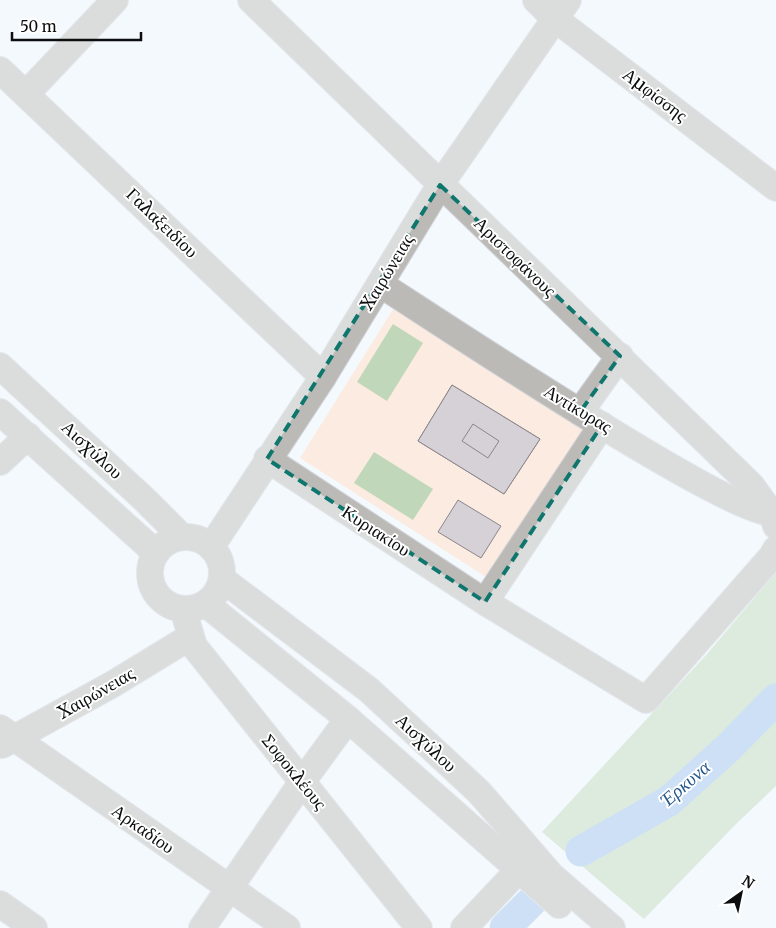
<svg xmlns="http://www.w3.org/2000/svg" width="776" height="928" font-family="Merriweather,serif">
<rect width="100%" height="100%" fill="#f4f9fe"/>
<polygon fill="#fcebe0" points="397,303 591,427 494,582 300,458"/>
<g fill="#c0d8b9">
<polygon points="393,324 423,343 387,401 357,382"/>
<polygon points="374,452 433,489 413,520 354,483"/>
<polygon points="776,572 776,786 737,823 644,919 542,832 707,654"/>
</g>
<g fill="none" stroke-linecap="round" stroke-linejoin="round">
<g stroke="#9dc2eb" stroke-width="31">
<polyline points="581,851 669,801 729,747 776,699"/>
<polyline points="505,928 531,902"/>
</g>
</g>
<g fill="#d5d1d6" stroke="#8a868b" fill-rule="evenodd">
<path d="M 452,385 L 540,439 L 504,494 L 418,441 ZM 473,424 L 499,441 L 488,458 L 462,441 Z"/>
<polygon points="452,385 540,439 504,494 418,441"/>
<polygon points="473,424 499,441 488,458 462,441"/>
<polygon points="458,500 501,526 481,558 438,532"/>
</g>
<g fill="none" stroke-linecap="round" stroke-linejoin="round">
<g stroke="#cfd3d8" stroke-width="28">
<g id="minor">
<polyline points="251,0 751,485 772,514 776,526"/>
<polyline points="536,0 554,18 776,188"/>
<polyline points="0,70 323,377"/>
<polyline points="26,94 115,0"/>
<path d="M 380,284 C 432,317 737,521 776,513"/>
<polyline points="0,366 144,499 182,537"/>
<polyline points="0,412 156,553"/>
<polyline points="580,412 620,356"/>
<polyline points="267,459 485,602 646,700 772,556 776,549"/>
<polyline points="0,462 28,436"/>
<circle cx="186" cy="573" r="36"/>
<polyline points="211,547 323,377 440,185 568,0"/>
<polyline points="222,579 369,690 479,792 551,875 612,928"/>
<polyline points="485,602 602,425"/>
<polyline points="206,604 348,719 559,905"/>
<polyline points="183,609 194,646 419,928"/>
<polyline points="0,728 287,928"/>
<polyline points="2,745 113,684 190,637"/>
<polyline points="0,904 34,928"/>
<polyline points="202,928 302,782 348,719"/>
<polyline points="464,928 530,858"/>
</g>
</g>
<use href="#minor" stroke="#bcbab7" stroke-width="26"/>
</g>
<path d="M0 0H776V928H0ZM 440,185 L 620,356 L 580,412 L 602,425 L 485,602 L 267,459 Z" fill="#f4f9fe" fill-opacity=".55" fill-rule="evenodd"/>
<path fill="none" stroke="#0f766e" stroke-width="4" stroke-dasharray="10 6" stroke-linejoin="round" d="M 440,185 L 620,356 L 580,412 L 602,425 L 485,602 L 267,459 Z"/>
<g text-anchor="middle" stroke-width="4" stroke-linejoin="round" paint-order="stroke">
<g font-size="18" fill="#0c0d0f" stroke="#fff">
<text transform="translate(655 95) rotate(37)" y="6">Αμφίσσης</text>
<text transform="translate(162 223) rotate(44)" y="6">Γαλαξειδίου</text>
<text transform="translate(515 257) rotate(44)" y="6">Αριστοφάνους</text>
<text transform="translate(387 272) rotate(-59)" y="6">Χαιρώνειας</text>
<text transform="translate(578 409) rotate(31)" y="6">Αντίκυρας</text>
<text transform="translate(92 450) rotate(43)" y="6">Αισχύλου</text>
<text transform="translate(376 531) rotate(33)" y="6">Κυριακίου</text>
<text transform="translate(96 693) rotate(-30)" y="6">Χαιρώνειας</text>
<text transform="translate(426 743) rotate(43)" y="6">Αισχύλου</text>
<text transform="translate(294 772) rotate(51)" y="6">Σοφοκλέους</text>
<text transform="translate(143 829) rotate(35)" y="6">Αρκαδίου</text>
</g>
<g font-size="19" font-style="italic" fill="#26598c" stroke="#fff">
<text transform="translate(685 783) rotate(-41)" y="7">Έρκυνα</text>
</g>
</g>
<g transform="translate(741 893) rotate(33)" stroke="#ffffff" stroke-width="4" paint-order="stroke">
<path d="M0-4L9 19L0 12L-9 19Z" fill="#0c0d0f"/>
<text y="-8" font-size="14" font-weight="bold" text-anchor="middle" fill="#0c0d0f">N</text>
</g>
<path d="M12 32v8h129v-8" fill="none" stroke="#0c0d0f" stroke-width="2.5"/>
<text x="20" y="32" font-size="15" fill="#0c0d0f" stroke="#ffffff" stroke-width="4" paint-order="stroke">50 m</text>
</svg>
